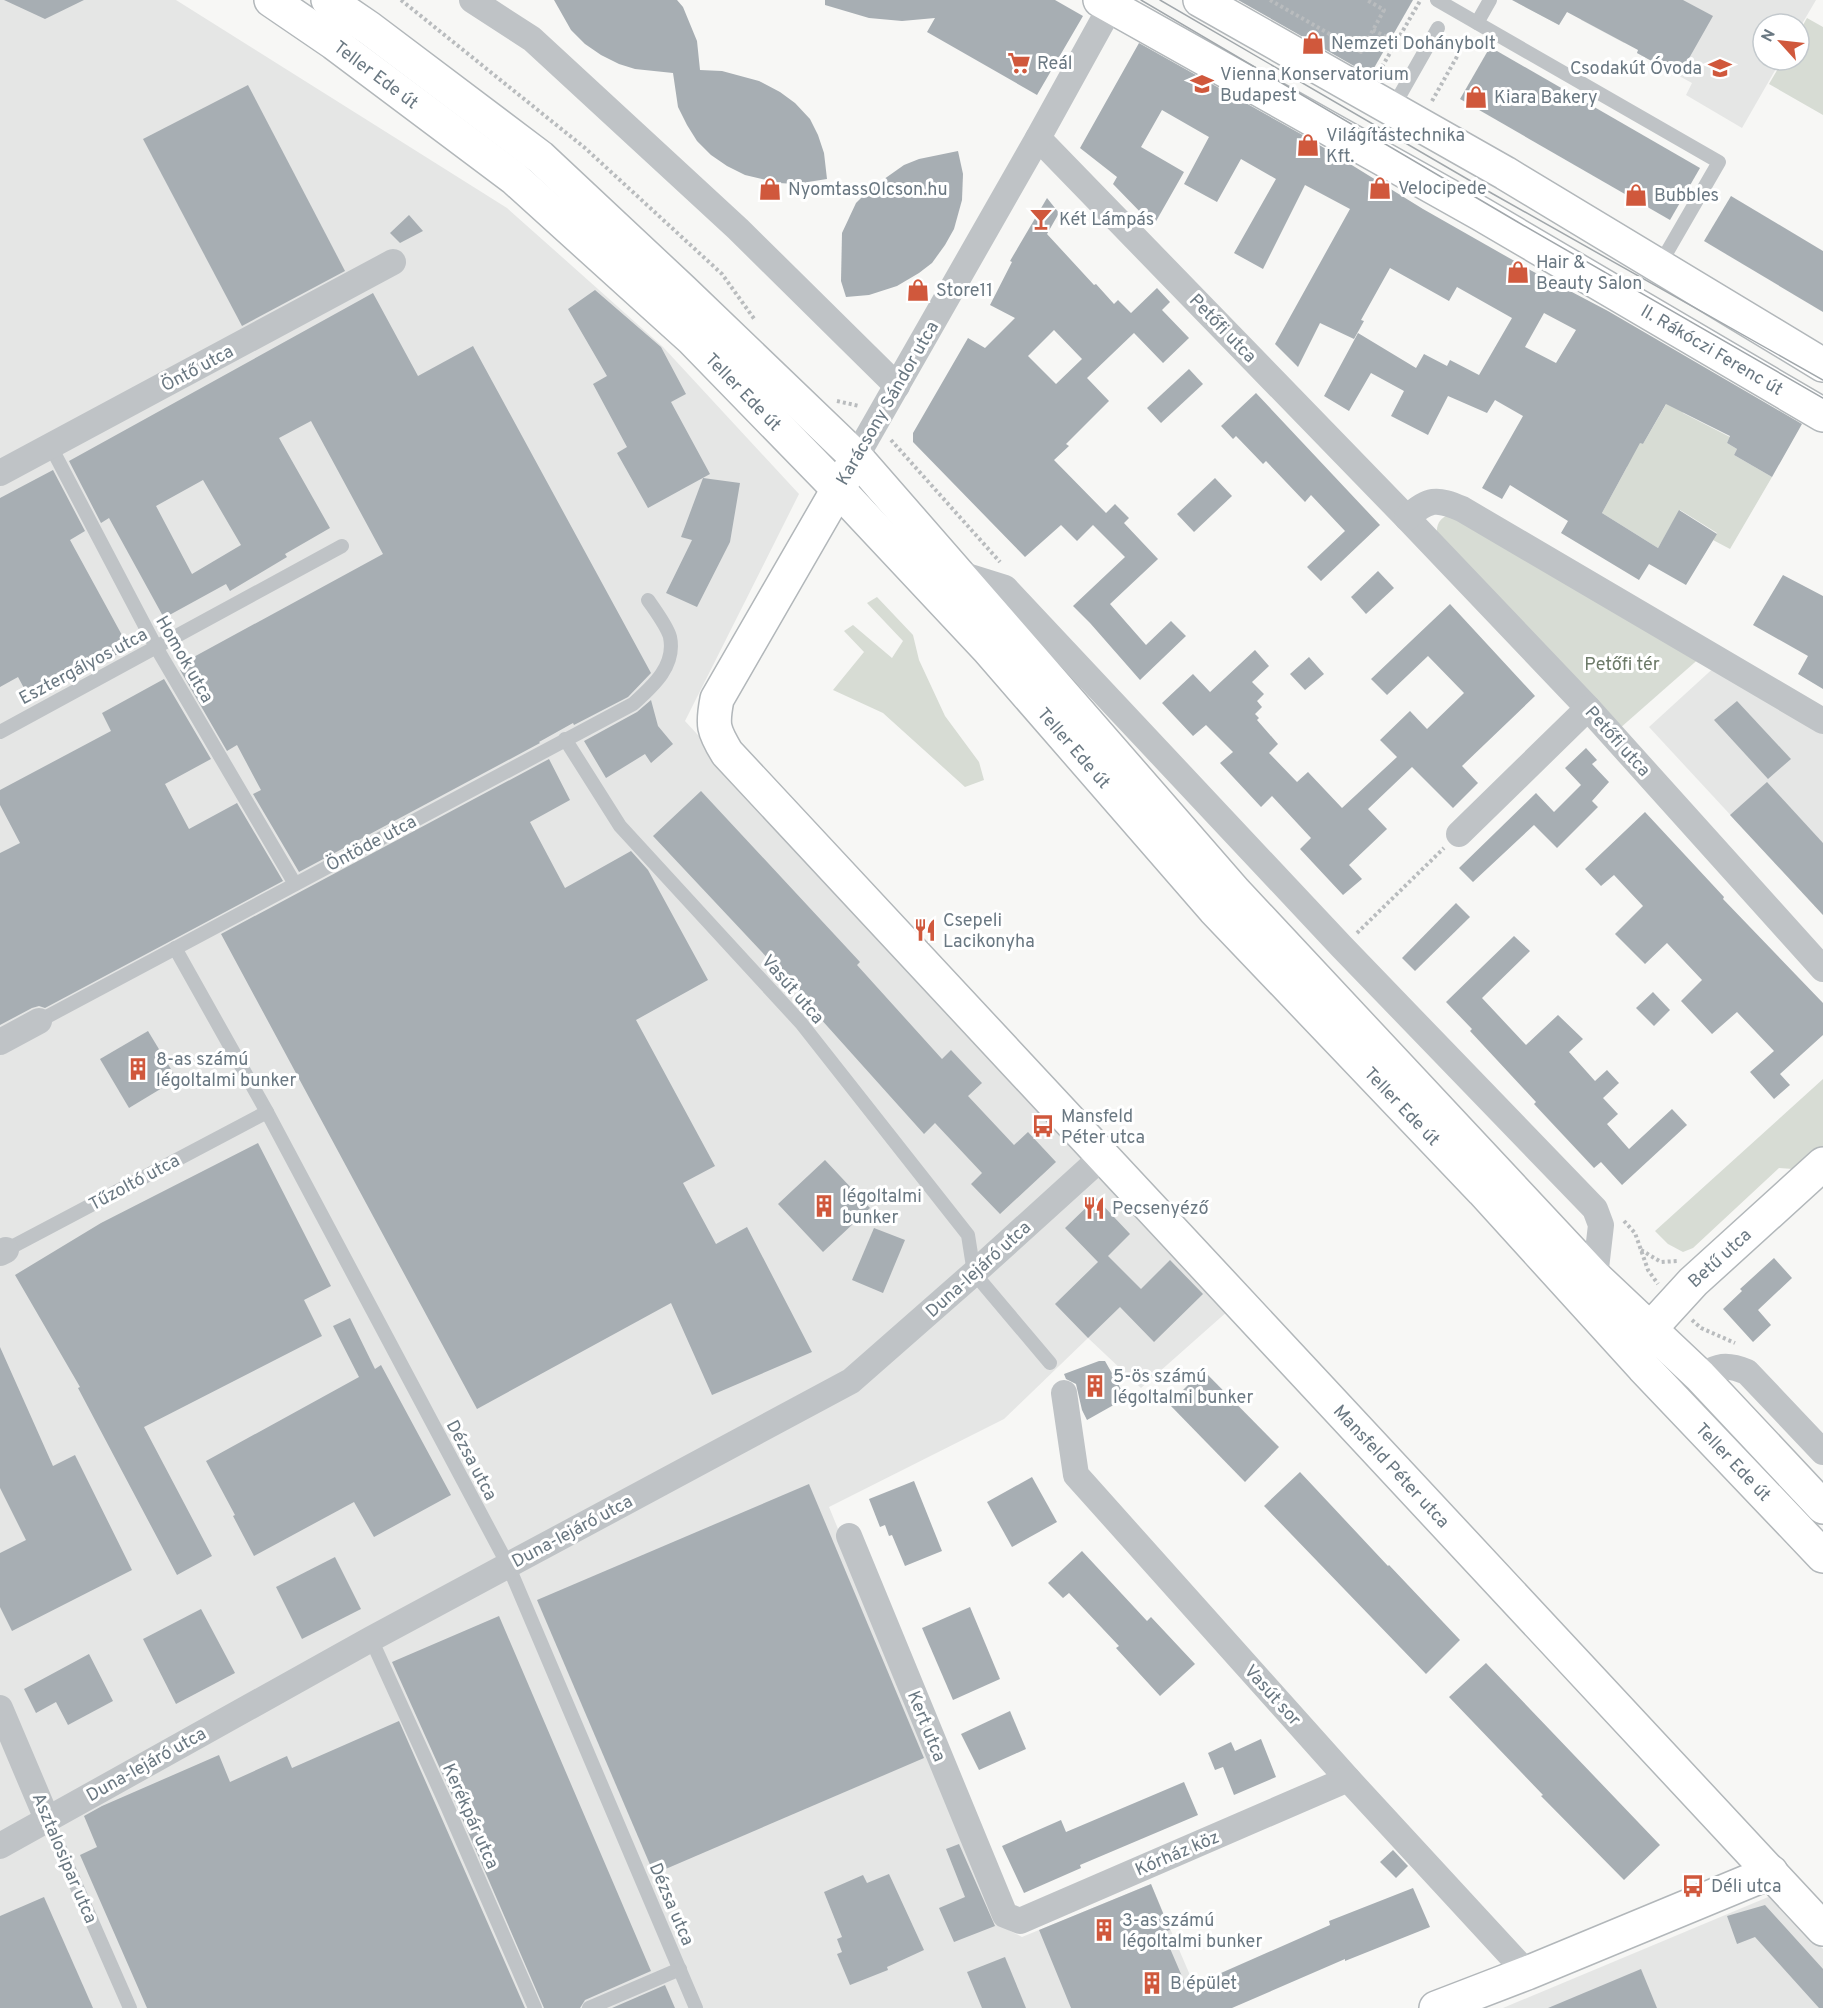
<svg xmlns="http://www.w3.org/2000/svg" width="1823" height="2008" font-family="Overpass,sans-serif">
<rect width="100%" height="100%" fill="#f7f7f5"/>
<g fill="#e5e6e5">
<polygon points="0,0 176,0 507,208 663,347 799,494 685,721 1229,1310 1141,1388 1088,1338 1004,1419 829,1507 1001,1926 1022,1937 1151,1884 1204,2008 0,2008"/>
<polygon points="1520,0 1816,0 1799,29 1799,24 1763,24 1763,60 1781,60 1742,128 1686,95 1692,83 1637,53 1643,42 1629,34 1624,43 1581,20 1586,10 1572,3 1559,25 1518,3"/>
<polygon points="1719,663 1823,727 1823,915 1649,727"/>
<polygon points="1773,1895 1823,1949 1823,2008 1503,2008"/>
</g>
<g fill="#d7dcd4">
<polygon points="1807,18 1823,27 1823,115 1769,84 1783,60 1799,60 1799,32"/>
<polygon points="1675,389 1683,413 1730,437 1727,443 1737,449 1734,455 1772,477 1730,549 1713,540 1717,533 1680,510 1658,548 1602,513 1627,467 1619,432 1643,444"/>
<path d="M 1450,513 L 1702,656 L 1619,729 L 1437,533 C 1436,522 1442,518 1450,513 Z"/>
<polygon points="877,597 913,635 919,660 945,716 979,762 984,780 965,787 883,713 833,690 864,652 844,631 853,625 892,658 903,641 867,603"/>
<polygon points="1823,1079 1823,1146 1793,1169 1779,1168 1693,1248 1683,1252 1668,1244 1655,1231"/>
</g>
<g fill="#a7aeb3" fill-rule="evenodd">
<polygon points="4,0 84,0 45,19"/>
<polygon points="554,0 677,0 683,7 697,41 700,70 722,71 759,81 780,92 795,103 810,119 818,135 824,153 827,179 795,184 779,183 745,175 727,166 711,155 697,141 687,125 678,107 673,73 635,69 619,64 601,55 585,44 571,30"/>
<polygon points="825,0 1055,0 1083,16 1037,95 927,32 935,18 902,21 869,18 825,5"/>
<polygon points="1238,0 1413,0 1370,75"/>
<polygon points="1512,0 1683,0 1713,16 1679,76 1637,53 1638,50 1567,12 1559,25"/>
<path d="M 1139,43 L 1308,138 L 1423,209 L 1532,271 L 1608,311 L 1802,424 L 1772,477 L 1734,455 L 1737,449 L 1727,443 L 1730,436 L 1666,404 L 1643,444 L 1640,443 L 1602,513 L 1658,548 L 1679,510 L 1717,534 L 1686,585 L 1649,564 L 1639,580 L 1561,533 L 1568,521 L 1510,485 L 1502,499 L 1482,488 L 1523,416 L 1495,400 L 1487,413 L 1448,396 L 1428,435 L 1391,416 L 1404,391 L 1371,373 L 1349,411 L 1324,396 L 1358,333 L 1416,368 L 1424,354 L 1447,366 L 1450,360 L 1479,375 L 1512,318 L 1457,287 L 1449,301 L 1390,268 L 1361,320 L 1364,321 L 1354,339 L 1320,323 L 1298,367 L 1275,344 L 1350,209 L 1305,185 L 1263,269 L 1234,253 L 1276,179 L 1241,159 L 1217,202 L 1184,184 L 1209,137 L 1162,110 L 1141,147 L 1184,172 L 1155,223 L 1146,218 L 1113,184 L 1117,177 L 1080,148 ZM 1544,313 L 1576,330 L 1556,363 L 1525,347 Z"/>
<polygon points="1490,47 1700,168 1670,220 1460,99"/>
<polygon points="248,85 345,271 242,326 143,139"/>
<polygon points="958,151 963,174 962,200 954,229 945,245 932,263 919,273 897,286 869,295 846,297 841,281 842,233 856,203 870,189 904,165 919,159"/>
<polygon points="1731,196 1823,251 1823,312 1704,241"/>
<path d="M 1047,198 L 1059,213 L 1047,234 L 1094,285 L 1096,284 L 1114,304 L 1118,300 L 1131,313 L 1157,288 L 1170,302 L 1162,310 L 1189,338 L 1163,363 L 1134,333 L 1087,378 L 1109,401 L 1066,444 L 1069,446 L 1054,460 L 1106,513 L 1115,504 L 1129,518 L 1124,523 L 1158,559 L 1110,604 L 1146,645 L 1171,621 L 1186,636 L 1140,680 L 1090,623 L 1073,606 L 1125,557 L 1093,525 L 1077,541 L 1061,525 L 1025,557 L 913,442 L 913,433 L 968,338 L 985,348 L 1015,318 L 990,305 L 1012,262 L 1010,261 ZM 1054,330 L 1082,359 L 1056,384 L 1028,356 Z"/>
<polygon points="409,215 423,231 400,243 390,233"/>
<polygon points="595,290 661,347 686,394 671,402 710,474 648,508 617,453 627,447 593,384 607,376 568,309"/>
<path d="M 373,293 L 418,376 L 473,346 L 651,673 L 628,697 L 574,725 L 573,723 L 539,742 L 540,743 L 299,872 L 253,794 L 261,790 L 237,745 L 227,751 L 180,670 L 192,663 L 190,659 L 383,554 L 311,421 L 279,438 L 330,528 L 285,554 L 287,557 L 230,591 L 226,584 L 164,618 L 109,518 L 101,523 L 69,461 ZM 203,480 L 241,545 L 192,574 L 156,506 Z"/>
<polygon points="1189,369 1203,384 1161,423 1147,408"/>
<polygon points="1256,393 1380,525 1321,581 1307,567 1345,531 1311,495 1305,502 1266,461 1263,464 1236,436 1233,439 1221,426"/>
<polygon points="53,470 85,531 70,540 129,648 31,701 18,677 0,687 0,498"/>
<polygon points="703,478 740,483 730,542 697,607 666,593 692,540 681,537"/>
<polygon points="1215,478 1232,496 1194,532 1177,514"/>
<polygon points="1378,571 1394,588 1366,614 1351,597"/>
<polygon points="1783,575 1823,596 1823,689 1798,674 1808,656 1753,625"/>
<polygon points="1450,604 1535,696 1462,766 1478,783 1453,808 1412,767 1368,809 1387,829 1349,865 1362,879 1343,895 1300,849 1311,838 1272,796 1261,807 1220,763 1233,752 1206,725 1193,736 1162,703 1193,674 1210,692 1255,650 1269,666 1252,682 1264,694 1257,701 1262,707 1255,714 1259,718 1257,720 1278,744 1269,753 1297,782 1308,772 1342,808 1397,757 1380,740 1410,711 1427,729 1464,693 1428,656 1387,695 1371,679"/>
<polygon points="1309,657 1324,674 1305,690 1290,674"/>
<polygon points="164,679 211,759 165,784 189,829 237,803 283,881 45,1008 39,1006 32,1008 0,1025 0,853 20,843 0,805 0,790 111,731 102,713"/>
<polygon points="651,700 658,726 673,744 651,763 645,754 606,778 584,741 637,712"/>
<polygon points="1737,701 1791,759 1768,779 1714,720"/>
<polygon points="1586,748 1597,760 1592,764 1609,782 1592,801 1598,807 1557,848 1534,825 1473,882 1459,868 1536,793 1554,812 1581,785 1565,768"/>
<polygon points="549,759 570,800 530,822 565,888 631,851 648,870 708,980 636,1020 715,1166 683,1183 716,1244 747,1227 812,1352 712,1395 671,1303 477,1409 221,934"/>
<polygon points="1767,782 1823,843 1823,915 1730,815"/>
<polygon points="701,791 860,962 857,965 942,1059 951,1050 982,1083 968,1096 1014,1145 1028,1132 1056,1162 1000,1214 971,1184 982,1173 935,1123 924,1134 819,1017 821,1015 653,836"/>
<polygon points="1645,812 1724,897 1723,899 1823,1003 1823,1035 1780,1074 1790,1085 1774,1099 1750,1072 1774,1051 1737,1012 1712,1034 1681,1001 1702,980 1667,943 1645,964 1615,934 1643,906 1614,875 1601,886 1585,869"/>
<polygon points="1456,903 1470,917 1415,971 1402,958"/>
<polygon points="1514,936 1530,951 1482,998 1526,1045 1558,1015 1583,1039 1569,1052 1595,1081 1607,1070 1619,1083 1603,1098 1618,1114 1607,1124 1629,1149 1672,1109 1687,1125 1622,1185 1601,1162 1594,1168 1534,1104 1536,1102 1470,1031 1472,1029 1446,1002"/>
<polygon points="1653,992 1670,1010 1654,1026 1636,1008"/>
<polygon points="148,1031 177,1079 129,1108 100,1059"/>
<polygon points="258,1143 331,1286 304,1300 322,1336 144,1427 212,1556 177,1575 78,1388 80,1387 15,1275 101,1223"/>
<polygon points="825,1160 870,1208 823,1252 778,1204"/>
<polygon points="1096,1198 1130,1234 1108,1256 1141,1289 1170,1260 1203,1294 1154,1342 1120,1307 1088,1338 1055,1304 1098,1262 1065,1228"/>
<polygon points="874,1228 905,1240 883,1293 852,1280"/>
<polygon points="1774,1258 1792,1278 1758,1310 1771,1325 1753,1342 1723,1309 1742,1291 1740,1289"/>
<polygon points="350,1318 375,1369 381,1365 451,1495 374,1537 354,1502 254,1556 233,1516 235,1515 206,1461 359,1377 333,1326"/>
<polygon points="0,1347 53,1466 75,1455 132,1570 12,1631 0,1607 0,1553 26,1540 0,1488"/>
<polygon points="1099,1361 1105,1361 1126,1398 1087,1420 1082,1410 1076,1384 1066,1379 1064,1374"/>
<polygon points="1203,1370 1279,1447 1245,1482 1169,1404"/>
<polygon points="1300,1472 1388,1566 1389,1565 1460,1640 1426,1674 1264,1506"/>
<polygon points="1032,1477 1057,1522 1012,1547 987,1502"/>
<polygon points="914,1481 942,1551 905,1566 892,1535 889,1536 885,1525 880,1527 869,1499"/>
<polygon points="809,1484 924,1758 654,1874 537,1600"/>
<polygon points="1082,1551 1147,1621 1151,1617 1195,1664 1160,1696 1116,1648 1119,1646 1069,1593 1063,1598 1048,1583"/>
<polygon points="335,1557 361,1609 302,1639 276,1587"/>
<polygon points="970,1607 1000,1679 953,1700 922,1628"/>
<polygon points="201,1609 235,1673 176,1704 143,1639"/>
<polygon points="499,1616 651,1971 585,2000 580,2008 544,2008 455,1802 392,1662"/>
<polygon points="89,1654 113,1701 68,1725 56,1702 36,1713 24,1689"/>
<polygon points="1486,1663 1660,1845 1624,1880 1541,1796 1543,1795 1449,1697"/>
<polygon points="1010,1711 1026,1749 979,1770 961,1734"/>
<polygon points="399,1721 525,2008 147,2008 80,1855 97,1847 84,1816 102,1806 219,1755 230,1782 287,1756 292,1768"/>
<polygon points="1261,1739 1276,1777 1234,1795 1223,1767 1215,1770 1208,1753 1231,1742 1235,1751"/>
<polygon points="1184,1782 1198,1815 1080,1865 1081,1868 1024,1893 1002,1846 1061,1820 1066,1832"/>
<polygon points="959,1844 995,1926 954,1942 939,1908 965,1897 946,1849"/>
<polygon points="1393,1850 1408,1866 1396,1878 1380,1862"/>
<polygon points="889,1874 924,1950 887,1967 888,1970 850,1985 837,1954 842,1952 837,1939 842,1937 824,1892 863,1875 867,1883"/>
<polygon points="1151,1884 1170,1930 1163,1932 1187,1988 1330,1925 1329,1921 1413,1888 1430,1927 1345,1961 1345,1959 1232,2008 1071,2008 1039,1930"/>
<polygon points="44,1897 93,2008 0,2008 0,1916"/>
<polygon points="1765,1905 1823,1969 1823,2008 1819,2008 1755,1937 1737,1944 1727,1916"/>
<polygon points="1005,1957 1026,2008 982,2008 967,1972"/>
<polygon points="1641,1969 1657,2008 1548,2008"/>
<polygon points="665,1985 675,2008 612,2008"/>
</g>
<g fill="none" stroke-linecap="round" stroke-linejoin="round">
<g stroke="#b2b7ba" stroke-width="36">
<g id="secondary">
<path id="s1" d="M 271,0 L 334,43 L 514,178 L 692,339 L 838,489 L 988,649 L 1214,909 L 1483,1191 L 1643,1367 L 1823,1556"/>
<polyline points="328,0 369,28 540,157 682,290 856,457 1235,892 1595,1277 1700,1376 1823,1507"/>
<path id="s2" d="M 1100,0 L 1481,214 L 1823,415"/>
<polyline points="1200,0 1505,173 1823,365"/>
<path id="s3" d="M 848,472 L 717,699 C 712,725 713,730 727,753 L 1823,1929"/>
<path id="s4" d="M 1643,1348 L 1645,1338 L 1650,1329 L 1693,1282 L 1823,1164"/>
<polyline points="1436,2008 1527,1973 1771,1872"/>
</g>
</g>
<g stroke="#b9bcbe" stroke-width="4" stroke-dasharray="3 3" stroke-linecap="butt">
<polyline points="401,0 585,148 722,274 755,320"/>
<polyline points="1270,0 1361,52 1384,10 1367,0"/>
<polyline points="1373,30 1396,42"/>
<polyline points="1379,72 1420,1"/>
<polyline points="1432,101 1468,37"/>
<polyline points="837,401 859,406"/>
<polyline points="891,440 1000,562"/>
<polyline points="1357,933 1444,848"/>
<polyline points="1624,1221 1635,1233 1648,1270 1658,1284"/>
<polyline points="1641,1250 1661,1262 1678,1261"/>
<polyline points="1692,1320 1701,1328 1735,1343"/>
</g>
<g stroke="#bfc3c6" stroke-width="14">
<polyline points="1437,0 1719,162 1667,252"/>
<polyline points="1477,23 1490,0"/>
<polyline points="1392,109 1438,28"/>
<polyline points="51,447 156,647 295,884"/>
<polyline points="0,732 342,546"/>
<polyline points="565,739 620,826 801,1023 968,1235 974,1273 1050,1363"/>
<polyline points="175,948 267,1112 508,1565 696,2008"/>
<path d="M 39,1021 L 633,704 C 653,686 676,666 670,637 C 667,626 654,609 648,600"/>
<polyline points="6,1250 267,1112"/>
<polyline points="371,1639 447,1806 535,2008"/>
<polyline points="47,1819 130,2008"/>
<polyline points="589,2008 680,1969"/>
</g>
<g stroke="#bfc3c6" stroke-width="26">
<polyline points="472,0 532,39 738,229 897,386"/>
<polyline points="1038,138 1407,518 1588,708 1823,969"/>
<polyline points="856,457 1038,138 1111,6"/>
<polyline points="0,473 393,262"/>
<path d="M 1407,518 C 1428,498 1437,498 1462,509 L 1823,721"/>
<polyline points="957,573 1005,588 1342,947 1595,1209 1601,1225 1595,1277"/>
<polyline points="1459,834 1588,708"/>
<polyline points="0,1042 39,1021"/>
<polyline points="0,1253 6,1250"/>
<path d="M 1700,1376 C 1718,1366 1726,1363 1747,1372 L 1823,1452"/>
<polyline points="1064,1393 1076,1475 1348,1779 1527,1973"/>
<polyline points="849,1536 1005,1915 1020,1921 1348,1779"/>
<polyline points="0,1708 47,1819"/>
<polyline points="0,1846 371,1639 851,1381 974,1273 1102,1157"/>
</g>
<use href="#secondary" stroke="#fff" stroke-width="33"/>
<g stroke="#a1a7ab" stroke-width="1.5">
<polyline points="1141,0 1516,221 1823,398"/>
<polyline points="1160,0 1493,194 1823,380"/>
</g>
</g>
<defs>
<g id="shop-bare" transform="scale(1.8)"><path d="M-5-2.5h2.3a2.7 3.5 0 0 1 5.4 0H5L5.5 6h-11ZM-1.5-2.5h3a1.5 2.3 0 0 0-3 0Z" fill="#d0583c" stroke="#fff" stroke-width="2.5" paint-order="stroke"/></g>
<g id="supermarket-bare" transform="scale(1.8)"><path d="M-6-5.5h2.5l.6 2H6L4.5 2H-2.5L-4.4-4H-6ZM-1.5 3.2a1.3 1.3 0 1 0 .1 0ZM3 3.2a1.3 1.3 0 1 0 .1 0Z" fill="#d0583c" stroke="#fff" stroke-width="2.5" paint-order="stroke"/></g>
<g id="school-bare" transform="scale(1.8)"><path d="M0-5L7-2L0 1L-7-2ZM-4 1L0 2.5L4 1V4Q0 6-4 4Z" fill="#d0583c" stroke="#fff" stroke-width="2.5" paint-order="stroke"/></g>
<g id="bar-bare" transform="scale(1.8)"><path d="M-6-5H6L.8 .8V4.5H3.5V6h-7V4.5H-.8V.8Z" fill="#d0583c" stroke="#fff" stroke-width="2.5" paint-order="stroke"/></g>
<g id="restaurant-bare" transform="scale(1.8)"><path d="M-5-6h1v4h1v-4h1v4h1v-4h1v5L-1.5 .5V6h-2V.5L-5-1ZM5-6V6H3V1.5H1.5Q1.5-4 5-6Z" fill="#d0583c" stroke="#fff" stroke-width="2.5" paint-order="stroke"/></g>
<g id="building-bare" transform="scale(1.8)"><path d="M-4-6H4V6H1V3H-1V6H-4ZM-2.5-4.3h1.7v1.8h-1.7ZM.8-4.3h1.7v1.8H.8ZM-2.5-1h1.7V.8h-1.7ZM.8-1h1.7V.8H.8Z" fill="#d0583c" stroke="#fff" stroke-width="2.5" paint-order="stroke"/></g>
<g id="bus-bare" transform="scale(1.8)"><path d="M-5-6H5V4H4V6H2V4H-2V6H-4V4H-5ZM-3.5-4V0h7V-4ZM-3.5 1.2v1.5H-2V1.2ZM2 1.2v1.5H3.5V1.2Z" fill="#d0583c" stroke="#fff" stroke-width="2.5" paint-order="stroke"/></g>
</defs>
<g fill-rule="evenodd">
<use href="#shop-bare" x="1313" y="43"/>
<use href="#supermarket-bare" x="1019" y="63"/>
<use href="#school-bare" x="1720" y="68"/>
<use href="#school-bare" x="1202" y="84"/>
<use href="#shop-bare" x="1476" y="97"/>
<use href="#shop-bare" x="1308" y="145"/>
<use href="#shop-bare" x="1380" y="188"/>
<use href="#shop-bare" x="770" y="189"/>
<use href="#shop-bare" x="1636" y="195"/>
<use href="#bar-bare" x="1041" y="219"/>
<use href="#shop-bare" x="1518" y="272"/>
<use href="#shop-bare" x="918" y="290"/>
<use href="#restaurant-bare" x="925" y="930"/>
<use href="#building-bare" x="138" y="1069"/>
<use href="#bus-bare" x="1043" y="1126"/>
<use href="#building-bare" x="824" y="1206"/>
<use href="#restaurant-bare" x="1094" y="1208"/>
<use href="#building-bare" x="1095" y="1386"/>
<use href="#bus-bare" x="1693" y="1886"/>
<use href="#building-bare" x="1104" y="1930"/>
<use href="#building-bare" x="1152" y="1983"/>
</g>
<g text-anchor="middle" stroke-width="6" stroke-linejoin="round" paint-order="stroke">
<g font-size="18" fill="#6a7882" stroke="#fff" text-anchor="start">
<text x="1331" y="49">Nemzeti Dohánybolt</text>
<text x="1037" y="69">Reál</text>
<text x="1702" y="74" text-anchor="end">Csodakút Óvoda</text>
<text x="1220" y="80">Vienna Konservatorium<tspan x="1220" dy="21">Budapest</tspan></text>
<text x="1494" y="103">Kiara Bakery</text>
<text x="1326" y="141">Világítástechnika<tspan x="1326" dy="21">Kft.</tspan></text>
<text x="1398" y="194">Velocipede</text>
<text x="788" y="195">NyomtassOlcson.hu</text>
<text x="1654" y="201">Bubbles</text>
<text x="1059" y="225">Két Lámpás</text>
<text x="1536" y="268">Hair &amp;<tspan x="1536" dy="21">Beauty Salon</tspan></text>
<text x="936" y="296">Store11</text>
<text x="943" y="926">Csepeli<tspan x="943" dy="21">Lacikonyha</tspan></text>
<text x="156" y="1065">8-as számú<tspan x="156" dy="21">légoltalmi bunker</tspan></text>
<text x="1061" y="1122">Mansfeld<tspan x="1061" dy="21">Péter utca</tspan></text>
<text x="842" y="1202">légoltalmi<tspan x="842" dy="21">bunker</tspan></text>
<text x="1112" y="1214">Pecsenyéző</text>
<text x="1113" y="1382">5-ös számú<tspan x="1113" dy="21">légoltalmi bunker</tspan></text>
<text x="1711" y="1892">Déli utca</text>
<text x="1122" y="1926">3-as számú<tspan x="1122" dy="21">légoltalmi bunker</tspan></text>
<text x="1170" y="1989">B épület</text>
</g>
<g font-size="18" fill="#6a7882" stroke="#fff">
<text dy="6" stroke="none"><textPath href="#s1" startOffset="129">Teller Ede út</textPath></text>
<text transform="translate(1223 328) rotate(46)" y="6">Petőfi utca</text>
<text dy="6" stroke="none"><textPath href="#s2" startOffset="705">II. Rákóczi Ferenc út</textPath></text>
<text transform="translate(197 368) rotate(-28)" y="6">Öntő utca</text>
<text dy="6" stroke="none"><textPath href="#s1" startOffset="615">Teller Ede út</textPath></text>
<text transform="translate(887 403) rotate(-60)" y="6">Karácsony Sándor utca</text>
<text transform="translate(185 659) rotate(60)" y="6">Homok utca</text>
<text transform="translate(83 666) rotate(-28)" y="6">Esztergályos utca</text>
<text transform="translate(1618 741) rotate(48)" y="6">Petőfi utca</text>
<text dy="6" stroke="none"><textPath href="#s1" startOffset="1101">Teller Ede út</textPath></text>
<text transform="translate(371 843) rotate(-28)" y="6">Öntöde utca</text>
<text transform="translate(793 989) rotate(49)" y="6">Vasút utca</text>
<text dy="6" stroke="none"><textPath href="#s1" startOffset="1587">Teller Ede út</textPath></text>
<text transform="translate(134 1182) rotate(-28)" y="6">Tűzoltó utca</text>
<text dy="6" stroke="none"><textPath href="#s4" startOffset="120">Betű utca</textPath></text>
<text transform="translate(978 1269) rotate(-42)" y="6">Duna-lejáró utca</text>
<text transform="translate(472 1460) rotate(62)" y="6">Dézsa utca</text>
<text dy="6" stroke="none"><textPath href="#s1" startOffset="2073">Teller Ede út</textPath></text>
<text dy="6" stroke="none"><textPath href="#s3" startOffset="1294">Mansfeld Péter utca</textPath></text>
<text transform="translate(572 1531) rotate(-28)" y="6">Duna-lejáró utca</text>
<text transform="translate(1273 1695) rotate(48)" y="6">Vasút sor</text>
<text transform="translate(927 1726) rotate(68)" y="6">Kert utca</text>
<text transform="translate(146 1764) rotate(-29)" y="6">Duna-lejáró utca</text>
<text transform="translate(471 1816) rotate(66)" y="6">Kerékpár utca</text>
<text transform="translate(1177 1853) rotate(-23)" y="6">Kórház köz</text>
<text transform="translate(65 1858) rotate(67)" y="6">Asztalosipar utca</text>
<text transform="translate(672 1904) rotate(67)" y="6">Dézsa utca</text>
</g>
<g font-size="18" fill="#6c7a68" stroke="#fff">
<text x="1622" y="670">Petőfi tér</text>
</g>
</g>
<g transform="translate(1781 42) rotate(297)"><circle r="28" fill="#ffffff" stroke="#c3c9cd" stroke-width="1.5"/>
<path d="M0-4.5L10 22L0 15L-10 22Z" fill="#d0583c"/>
<text y="-9" font-size="16" font-weight="bold" text-anchor="middle" fill="#6a7882">N</text>
</g>
</svg>
